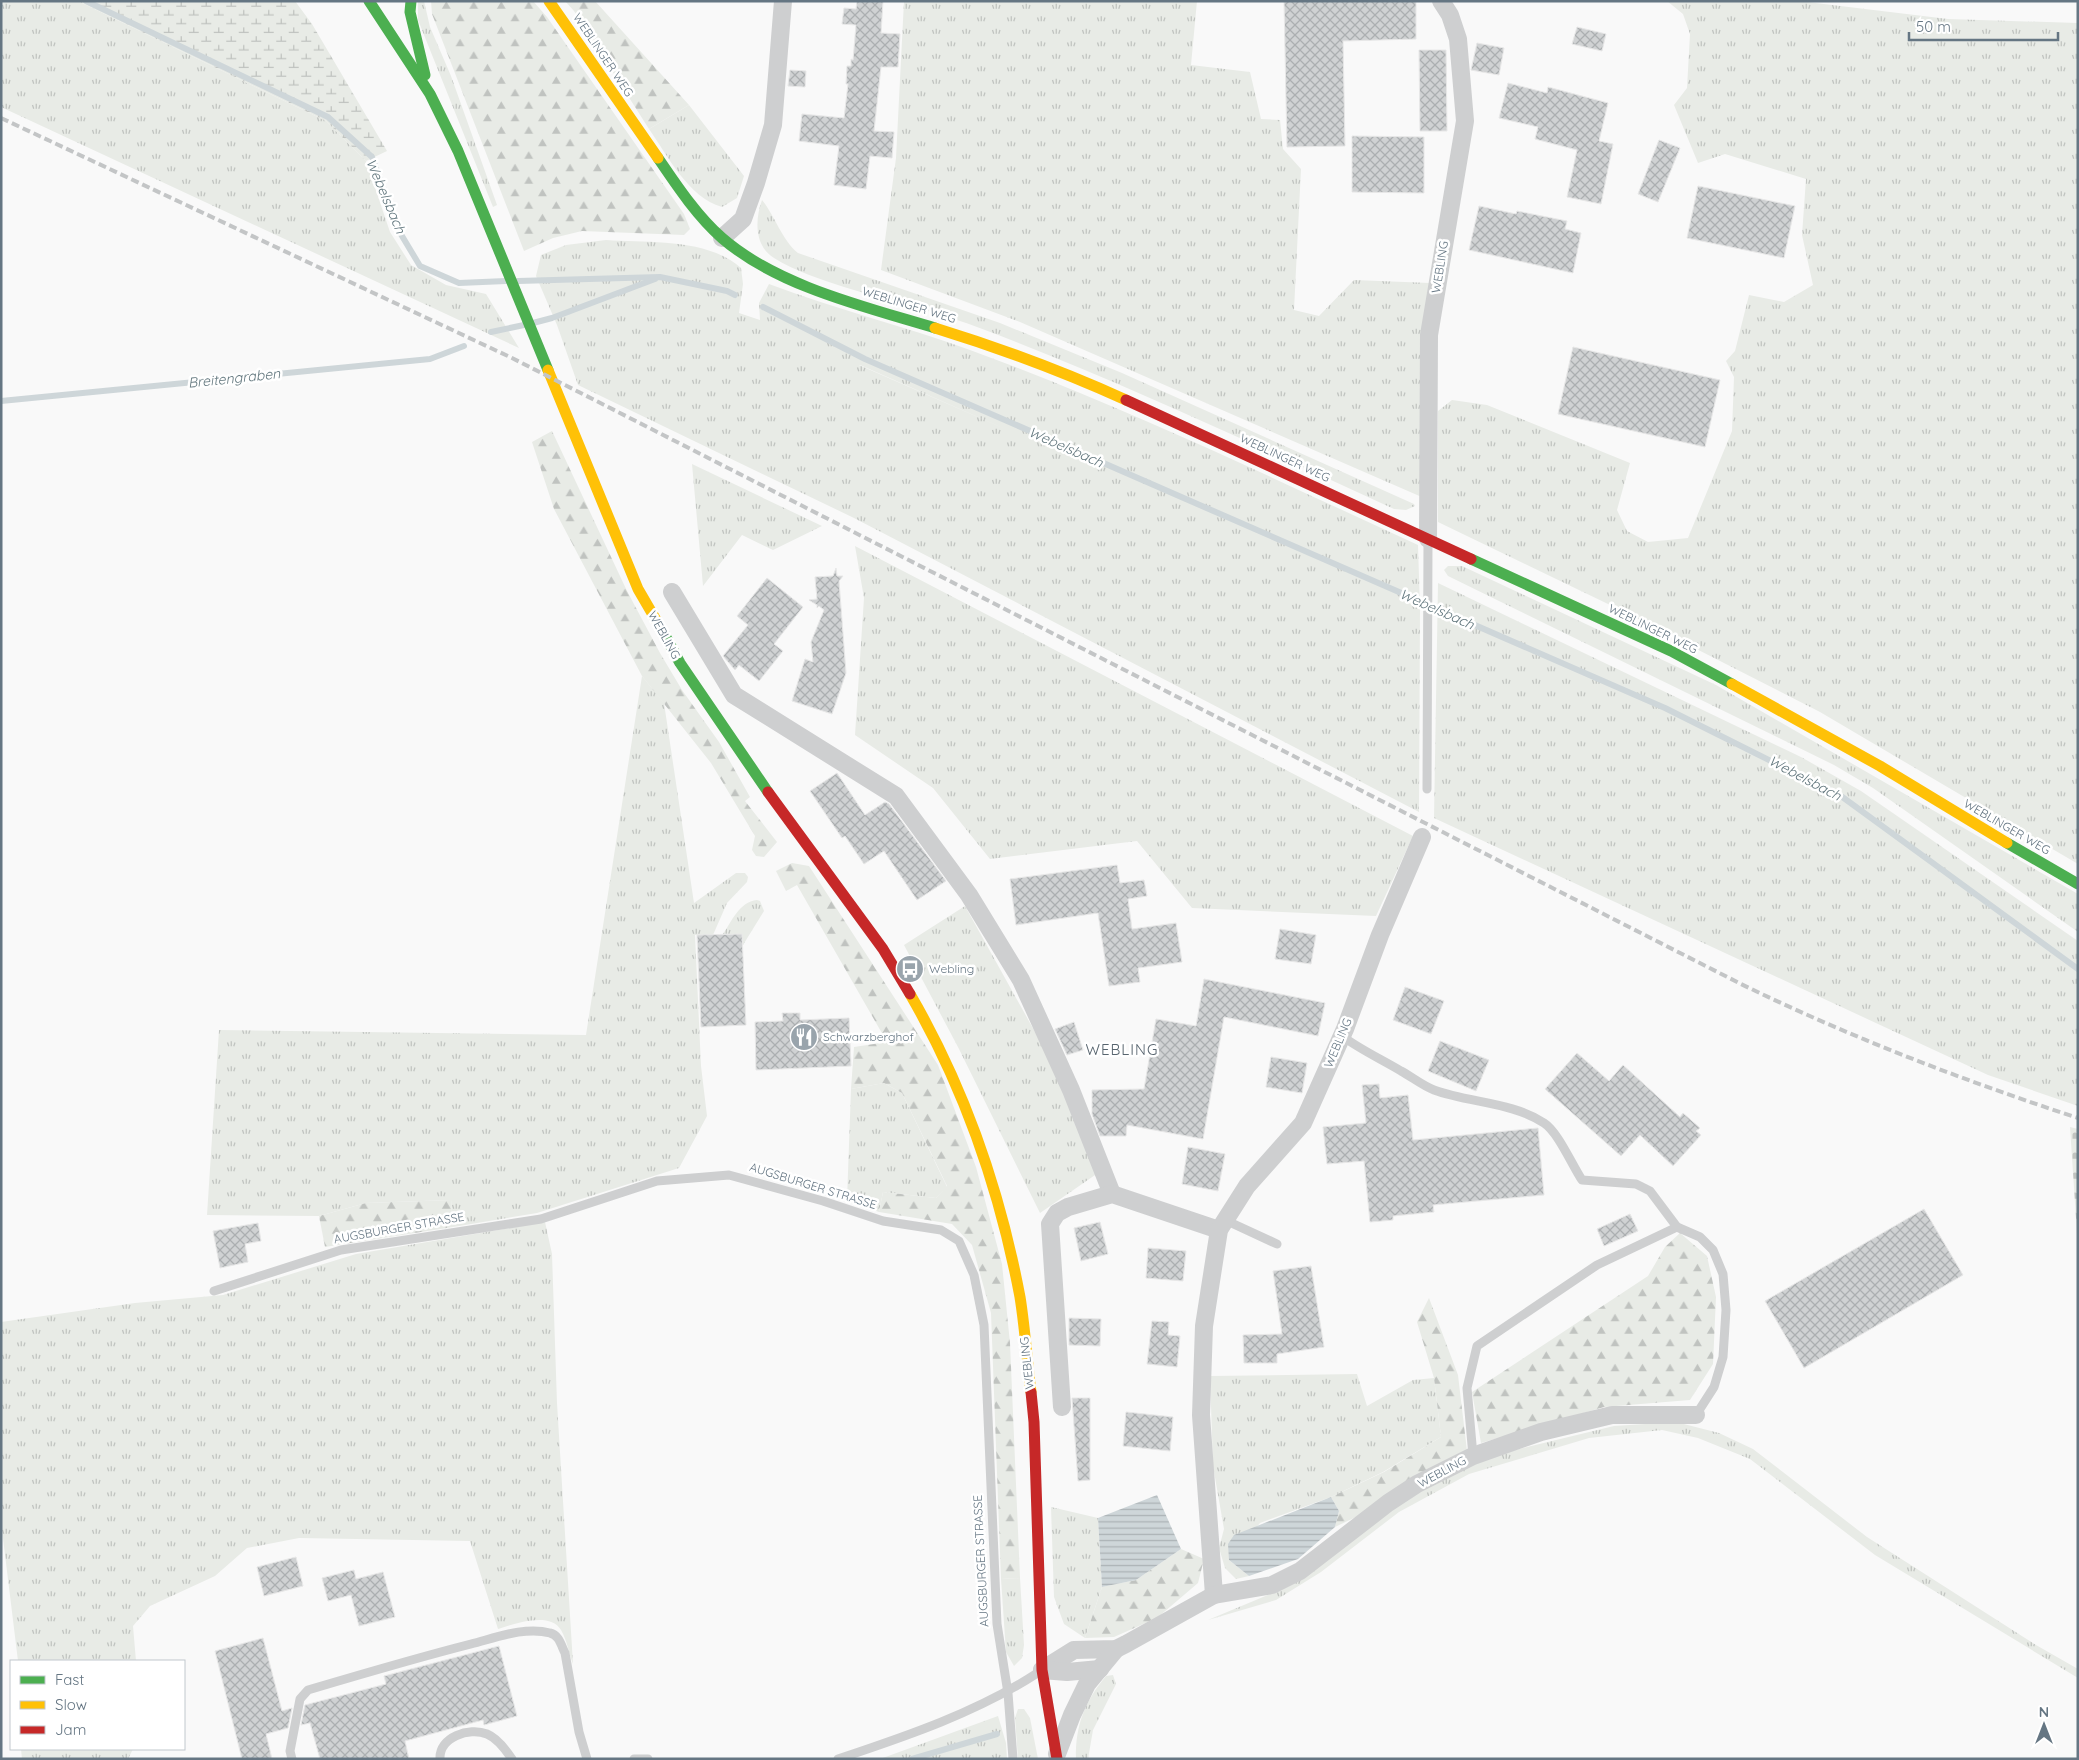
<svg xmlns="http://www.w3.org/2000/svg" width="2079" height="1760" font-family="Quicksand,sans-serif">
<defs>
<pattern id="grass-tufts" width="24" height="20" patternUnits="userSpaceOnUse" patternTransform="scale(1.25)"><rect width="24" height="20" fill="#e8ebe6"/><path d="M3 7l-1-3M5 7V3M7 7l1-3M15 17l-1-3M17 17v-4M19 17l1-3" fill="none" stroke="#c0c3c0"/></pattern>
<pattern id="forest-firs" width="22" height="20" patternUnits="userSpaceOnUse" patternTransform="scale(1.25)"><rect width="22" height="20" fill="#e8ebe6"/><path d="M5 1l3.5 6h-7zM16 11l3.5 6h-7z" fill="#c0c3c0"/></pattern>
<pattern id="wetland-marsh" width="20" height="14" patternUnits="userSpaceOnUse" patternTransform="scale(1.25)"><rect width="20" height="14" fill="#e8ebe6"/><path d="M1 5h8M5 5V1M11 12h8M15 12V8" fill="none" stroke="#c0c3c0"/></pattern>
<pattern id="cemetery-stones" width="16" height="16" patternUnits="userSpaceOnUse" patternTransform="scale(1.25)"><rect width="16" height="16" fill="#e8ebe6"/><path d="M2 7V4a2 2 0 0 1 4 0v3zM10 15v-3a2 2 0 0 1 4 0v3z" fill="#c0c3c0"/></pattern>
<pattern id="water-rules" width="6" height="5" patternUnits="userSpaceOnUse" patternTransform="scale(1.25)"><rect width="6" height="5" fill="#ced6d9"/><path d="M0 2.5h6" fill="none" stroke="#abb2b5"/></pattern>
<pattern id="building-cross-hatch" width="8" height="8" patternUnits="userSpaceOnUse" patternTransform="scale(1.25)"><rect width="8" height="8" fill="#d0d2d3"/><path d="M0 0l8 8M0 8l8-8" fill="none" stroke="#acafb1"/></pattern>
</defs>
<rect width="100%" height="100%" fill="#f9f9f9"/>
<g fill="url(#grass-tufts)" fill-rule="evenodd">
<polygon points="1,1 78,1 326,121 366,161 390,232 411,265 446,285 486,294 519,348 1,107"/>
<polygon points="418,1 424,1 430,27 451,76 497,205 493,207 418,20"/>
<polygon points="904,1 1197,1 1191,65 1250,72 1261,119 1280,120 1283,149 1301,169 1294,310 1319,316 1354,280 1430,283 1424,498 1020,322 881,270 896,158"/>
<polygon points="1667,1 1799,1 1948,19 2078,23 2078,864 1820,712 1608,604 1438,522 1438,411 1452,400 1487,405 1630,463 1617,510 1627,531 1648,542 1688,538 1732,431 1734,377 1726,361 1735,351 1749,295 1784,302 1813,285 1802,235 1806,179 1725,154 1698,163 1674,105 1687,88 1690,34 1683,14"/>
<path d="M 689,105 L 744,176 L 737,198 L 722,207 C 688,197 668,156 649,129 Z"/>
<path d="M 762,200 C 775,216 782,240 798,253 L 1000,323 L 1122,373 L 1414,504 L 1415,506 L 1406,510 L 1394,509 C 1259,447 1124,383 985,330 C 939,312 890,301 844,287 C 820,279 795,271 774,258 C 754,246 755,219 762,200 Z"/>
<path d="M 606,240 C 650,243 707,238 741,268 L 743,284 L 739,313 L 760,320 L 759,303 L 769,284 C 835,309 904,326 970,350 C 1123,406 1270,477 1418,545 L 1420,609 L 1419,812 L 854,518 L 578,385 L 557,325 L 536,276 L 541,255 L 566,245 ZM 859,365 L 860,365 L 1012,432 Z"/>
<polygon points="692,464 822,526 773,550 742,535 703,586"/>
<polygon points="855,546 1413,836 1376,916 1192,908 1137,841 990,859 933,788 855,735 864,598"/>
<polygon points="1448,566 1462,566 1716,685 2078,894 2078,932 1873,788 1834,765 1448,576 1444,570"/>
<polygon points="1438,583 1801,757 1861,791 2078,941 2078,1106 1988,1075 1434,818"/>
<polygon points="642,676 664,703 694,903 736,873 745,873 748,877 747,882 727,903 713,935 695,935 701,1066 707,1116 679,1168 537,1213 453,1227 451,1200 366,1203 319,1216 207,1215 219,1030 586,1035"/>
<path d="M 757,900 L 760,901 L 764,911 L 743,945 L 742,934 L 723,934 C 732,921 739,902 757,900 Z"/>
<polygon points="965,906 1045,1050 1098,1173 1040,1213 959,1049 904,945"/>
<polygon points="884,1083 902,1093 947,1187 936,1198 883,1192 879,1212 847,1200 851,1089"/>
<path d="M 545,1222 L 552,1254 L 557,1403 L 573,1664 C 569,1654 567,1640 561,1630 C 550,1611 514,1624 498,1629 L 470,1541 L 299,1538 L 247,1548 L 215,1576 L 150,1606 L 133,1626 L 136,1661 L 18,1661 L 1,1522 L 1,1322 L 135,1303 L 223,1295 L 356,1254 Z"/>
<polygon points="1357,1374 1367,1406 1413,1380 1434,1378 1441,1437 1383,1472 1331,1497 1260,1523 1229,1560 1249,1576 1236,1579 1225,1568 1219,1548 1224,1529 1213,1466 1210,1376"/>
<polygon points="1676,1422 1719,1433 1753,1449 1867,1537 2036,1645 2078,1669 2078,1678 1875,1555 1750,1459 1698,1438 1662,1430 1589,1438 1469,1474 1399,1512 1321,1572 1276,1600 1208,1620 1289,1586 1376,1520 1432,1481 1490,1456 1614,1426"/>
<polygon points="1051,1507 1098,1518 1102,1587 1085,1638 1064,1624 1054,1597"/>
<polygon points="1020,1578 1024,1645 1022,1658 1014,1666 1006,1652 1001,1579"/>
<path d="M 1113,1675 L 1116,1684 L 1093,1730 L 1088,1759 L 1076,1759 C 1075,1726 1085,1701 1106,1676 Z"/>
<polygon points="1018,1709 1024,1709 1030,1718 1038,1759 1018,1759 1015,1718"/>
<polygon points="998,1716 1006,1743 1007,1759 880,1759"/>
<polygon points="21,1749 133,1749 128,1759 22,1759"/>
</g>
<g fill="url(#forest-firs)">
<polygon points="431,1 533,1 547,17 684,214 690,229 684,235 582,231 553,238 524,251 432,14"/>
<polygon points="565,1 595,1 689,105 649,129 574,11"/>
<polygon points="552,431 627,591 660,653 682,690 719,742 750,797 745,801 777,842 764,857 756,856 752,850 755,836 711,763 642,676 554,509 532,442"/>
<polygon points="792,863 809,866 938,1065 976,1167 1002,1264 1010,1343 1020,1578 1001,1579 991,1313 972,1245 952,1224 879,1212 883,1192 936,1198 947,1186 902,1093 884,1083 851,1089 854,1047 887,1042 797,885 786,891 776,871"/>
<polygon points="451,1200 453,1227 325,1247 319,1216 366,1203"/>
<polygon points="1680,1233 1707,1256 1716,1297 1713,1364 1690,1400 1604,1407 1481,1443 1472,1392 1648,1276 1665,1247"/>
<polygon points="1429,1298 1458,1375 1467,1451 1356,1517 1335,1527 1339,1511 1331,1497 1384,1472 1441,1437 1434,1378 1417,1322"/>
<polygon points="1181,1549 1204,1559 1198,1583 1157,1618 1114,1637 1085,1638 1102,1587 1136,1580"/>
</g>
<polygon fill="url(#wetland-marsh)" points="78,1 295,1 312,24 387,151 366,161 326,121"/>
<polygon fill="url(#cemetery-stones)" points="2070,1127 2078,1129 2078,1248"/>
<g fill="url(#water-rules)">
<polygon points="1157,1495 1181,1549 1136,1580 1102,1587 1098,1518"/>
<polygon points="1331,1497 1339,1511 1335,1527 1298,1559 1249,1576 1229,1560 1228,1544 1234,1535"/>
</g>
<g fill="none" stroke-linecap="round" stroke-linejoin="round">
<g stroke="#ced6d9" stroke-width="6">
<polyline points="86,1 328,117 372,157 399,231 420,266 459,283 506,281"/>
<polyline points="518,281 660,277 727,291 735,295"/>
<polyline points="763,307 865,359 1665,708 1841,796 2078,969"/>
<polyline points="533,323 552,318 655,279"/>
<polyline points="491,332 524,325"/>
<polyline points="1,401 430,359 464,346"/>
<polyline points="912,1759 997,1734"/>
</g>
</g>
<g fill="url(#building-cross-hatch)" stroke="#e8e8e8">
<polygon points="857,1 883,1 881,33 900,34 898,67 881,67 874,131 894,132 892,158 870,156 866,189 834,185 839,146 799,141 802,114 844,118 848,84 846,84 847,66 851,66 851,59 853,60 856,25 842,24 844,8 856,9"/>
<polygon points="1284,1 1416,1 1416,39 1343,41 1345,146 1287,147"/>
<polygon points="1577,27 1606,34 1602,51 1572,44"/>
<polygon points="1477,43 1504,48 1499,75 1471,70"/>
<polygon points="1419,50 1446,50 1447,131 1420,131"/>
<polygon points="790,70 806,71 805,87 788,86"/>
<polygon points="1508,83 1547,93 1548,87 1608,103 1599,141 1613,144 1601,204 1567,197 1577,150 1535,139 1538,127 1499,118"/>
<polygon points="1352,136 1424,137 1424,193 1352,192"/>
<polygon points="1659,140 1680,148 1658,202 1638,194"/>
<polygon points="1698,186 1795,206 1784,258 1687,238"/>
<polygon points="1479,206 1516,214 1517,211 1567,221 1565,229 1581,233 1573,273 1469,250"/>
<polygon points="1573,347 1720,380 1705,447 1558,414"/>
<polygon points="836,568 837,576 843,576 839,581 846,673 832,714 792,701 805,659 813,662 811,642 824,610 819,606 817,608 817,605 809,600 817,599 815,577 833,576"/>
<polygon points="767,578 803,607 774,644 783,651 759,681 739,665 735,670 723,656 748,625 737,616"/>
<polygon points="837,773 865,815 885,802 889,804 946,881 917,900 884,851 864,864 845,836 842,838 810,791"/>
<polygon points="1117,865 1120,883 1144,880 1147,896 1128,899 1132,929 1176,923 1182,962 1138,968 1140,982 1109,986 1098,913 1016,925 1010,879"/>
<polygon points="1280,929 1316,935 1311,964 1275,959"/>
<polygon points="742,934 746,1025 701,1027 697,935"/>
<polygon points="1204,979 1325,1003 1318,1036 1224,1017 1203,1139 1127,1125 1126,1136 1100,1136 1092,1114 1092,1090 1144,1089 1156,1019 1196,1026"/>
<polygon points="1405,987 1444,1001 1431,1034 1393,1020"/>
<polygon points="782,1013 800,1013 800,1020 849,1018 851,1066 756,1070 755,1022 783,1021"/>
<polygon points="1074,1022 1083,1050 1067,1055 1055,1029"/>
<polygon points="1440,1041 1489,1060 1476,1091 1428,1071"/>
<polygon points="1577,1053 1609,1081 1623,1065 1680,1117 1683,1113 1700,1128 1696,1131 1701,1135 1673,1166 1640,1135 1621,1156 1545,1089"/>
<polygon points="1271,1057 1307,1063 1302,1093 1266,1087"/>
<polygon points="1379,1084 1380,1098 1408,1095 1413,1140 1538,1128 1544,1195 1433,1205 1434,1212 1393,1216 1393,1220 1370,1222 1364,1161 1327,1164 1323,1127 1366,1123 1362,1085"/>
<polygon points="1188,1147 1225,1154 1218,1191 1182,1184"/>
<polygon points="1924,1209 1963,1275 1804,1368 1765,1301"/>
<polygon points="1630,1214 1638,1231 1604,1246 1597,1229"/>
<polygon points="1100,1222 1108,1254 1081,1261 1074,1228"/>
<polygon points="258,1223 261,1241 245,1244 248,1262 220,1268 213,1231"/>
<polygon points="1148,1248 1186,1251 1183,1281 1146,1278"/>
<polygon points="1311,1266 1324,1347 1277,1354 1277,1363 1244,1363 1243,1335 1282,1334 1273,1271"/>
<polygon points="1069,1318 1101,1319 1100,1346 1069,1345"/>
<polygon points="1152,1321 1169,1322 1168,1335 1180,1336 1177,1367 1147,1364"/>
<polygon points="1072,1398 1090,1398 1090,1480 1078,1481"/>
<polygon points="1126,1412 1173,1417 1170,1451 1123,1446"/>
<polygon points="296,1557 303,1586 264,1596 257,1567"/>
<polygon points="354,1570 356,1579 383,1572 395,1617 359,1626 351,1595 328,1601 322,1578"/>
<polygon points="263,1638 282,1711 292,1708 288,1728 266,1734 272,1759 242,1759 215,1651"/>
<polygon points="499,1646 517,1716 484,1725 483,1720 405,1741 409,1759 320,1759 310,1723 301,1725 305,1705 386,1684 384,1676"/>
</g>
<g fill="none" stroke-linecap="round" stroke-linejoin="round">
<g stroke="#cecfd0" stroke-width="9">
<polyline points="1427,789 1428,542"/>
<path d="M 1342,1036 C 1361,1050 1381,1059 1401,1071 C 1412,1077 1423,1086 1434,1090 C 1470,1103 1512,1102 1544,1123 C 1558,1132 1572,1165 1582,1180 L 1636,1184 L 1650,1191 L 1677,1227 L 1700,1237 L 1713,1250 L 1723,1274 L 1726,1310 L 1723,1357 L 1714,1387 L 1696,1415"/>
<polyline points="1225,1220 1277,1244"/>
<polyline points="214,1291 341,1250 541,1219 657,1181 729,1175 823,1201 883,1221 941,1230 959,1241 974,1275 984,1325 997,1624 1008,1693 1013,1759"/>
<polyline points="1473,1456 1467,1388 1477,1346 1597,1265 1677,1227"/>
<path d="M 292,1759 L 290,1751 L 300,1699 L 308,1690 C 362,1674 416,1658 471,1644 C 495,1638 525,1626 550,1633 C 559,1635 561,1645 565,1653 L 579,1732 L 587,1759"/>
<path d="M 440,1759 C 439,1737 469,1727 487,1734 C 497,1738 506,1750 512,1759"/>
<polyline points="634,1759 648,1759"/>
<path d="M 838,1759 C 907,1736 978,1712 1039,1672"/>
</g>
<g stroke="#cecfd0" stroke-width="18">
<polyline points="722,238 743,219 756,183 773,125 783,1"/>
<polyline points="1428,539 1429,335 1465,121 1458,39 1450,15 1441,1"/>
<polyline points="672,592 734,695 896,796 969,895 1021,980 1071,1090 1112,1194"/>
<polyline points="1062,1407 1050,1224 1057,1213 1068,1207 1112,1194 1219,1230"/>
<polyline points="1214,1595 1201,1415 1204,1326 1219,1230 1247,1186 1303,1123 1345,1029 1380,935 1422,837"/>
<polyline points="1042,1670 1074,1650 1116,1649 1126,1644 1214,1595 1272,1585 1300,1571 1388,1503 1417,1484 1473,1456 1541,1432 1612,1415 1696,1415"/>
<polyline points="1042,1670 1067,1672 1100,1669"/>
<polyline points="1057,1754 1072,1715 1087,1684 1116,1649"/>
</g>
<g stroke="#4caf50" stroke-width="11">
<polyline points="369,1 430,94 458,151 548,370"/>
<polyline points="411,1 410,12 425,75"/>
<path d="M 658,158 C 677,186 697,216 722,238 C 777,286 866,307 935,328"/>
<polyline points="1471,559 1671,651 1732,684"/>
<polyline points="663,632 680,663 768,792"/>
<polyline points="2007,843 2078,884"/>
</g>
<g stroke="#ffc107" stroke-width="11">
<polyline points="549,1 658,158"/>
<path d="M 935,328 C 1000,348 1064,372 1126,400"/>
<polyline points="548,370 638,589 663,632"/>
<polyline points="1732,684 1880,766 2007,843"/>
<path d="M 910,994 C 964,1087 1000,1191 1020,1297 C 1025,1328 1027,1361 1031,1392"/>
</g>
<g stroke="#c62828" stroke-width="11">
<polyline points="1126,400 1471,559"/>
<polyline points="768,792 883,949 910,994"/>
<polyline points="1031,1392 1034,1422 1042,1670 1057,1759"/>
</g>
<path stroke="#c3c5c6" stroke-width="4" stroke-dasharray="8 4" stroke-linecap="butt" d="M 1,118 L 512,358 L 1741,984 C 1850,1037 1962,1080 2078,1118"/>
</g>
<defs>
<g id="bus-disc" transform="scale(1.4375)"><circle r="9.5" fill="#99a4ac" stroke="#fff"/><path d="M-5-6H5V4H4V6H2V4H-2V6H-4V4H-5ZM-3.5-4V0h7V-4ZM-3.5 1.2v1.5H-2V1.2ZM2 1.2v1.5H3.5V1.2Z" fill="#fff"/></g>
<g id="restaurant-disc" transform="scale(1.4375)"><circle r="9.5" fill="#99a4ac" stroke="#fff"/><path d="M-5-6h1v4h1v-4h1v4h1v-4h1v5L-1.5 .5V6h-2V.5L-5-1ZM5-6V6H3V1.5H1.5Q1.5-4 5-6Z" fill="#fff"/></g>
</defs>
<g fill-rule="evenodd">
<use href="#bus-disc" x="910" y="969"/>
<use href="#restaurant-disc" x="804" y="1037"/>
</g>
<g text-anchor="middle" stroke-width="5" stroke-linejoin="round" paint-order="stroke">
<g font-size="12" fill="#657683" stroke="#fff">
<text transform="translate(603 55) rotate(56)" y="4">WEBLINGER WEG</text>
<text transform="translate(1440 267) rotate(-81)" y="4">WEBLING</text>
<text transform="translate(909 305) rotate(17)" y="4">WEBLINGER WEG</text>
<text transform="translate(1285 458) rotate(25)" y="4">WEBLINGER WEG</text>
<text transform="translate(1653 629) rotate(26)" y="4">WEBLINGER WEG</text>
<text transform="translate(664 635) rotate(61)" y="4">WEBLING</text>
<text transform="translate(2007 827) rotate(30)" y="4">WEBLINGER WEG</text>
<text transform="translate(1338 1043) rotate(-67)" y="4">WEBLING</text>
<text transform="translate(813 1186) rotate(17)" y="4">AUGSBURGER STRASSE</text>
<text transform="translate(399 1228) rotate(-10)" y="4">AUGSBURGER STRASSE</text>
<text transform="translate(1027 1363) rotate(-96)" y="4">WEBLING</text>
<text transform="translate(1442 1472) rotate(-28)" y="4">WEBLING</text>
<text transform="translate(981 1561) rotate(-93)" y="4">AUGSBURGER STRASSE</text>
</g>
<g font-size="12" fill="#657683" stroke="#fff" text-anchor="start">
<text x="929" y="973">Webling</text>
<text x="823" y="1041">Schwarzberghof</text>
</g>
<g font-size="14" font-style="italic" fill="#60757c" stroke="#fff">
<text transform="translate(386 196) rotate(67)" y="5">Webelsbach</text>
<text transform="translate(234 378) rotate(-6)" y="5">Breitengraben</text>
<text transform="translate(1066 447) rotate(24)" y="5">Webelsbach</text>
<text transform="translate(1437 609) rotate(24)" y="5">Webelsbach</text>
<text transform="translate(1805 778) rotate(28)" y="5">Webelsbach</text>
</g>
<g font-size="15" letter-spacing="1" fill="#57646e" stroke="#fff">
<text x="1122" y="1055">WEBLING</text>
</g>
</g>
<rect width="2079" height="1760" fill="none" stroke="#657683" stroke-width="5"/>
<rect x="10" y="1660" width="175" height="90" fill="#ffffff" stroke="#c1c8cd"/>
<rect x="20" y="1676" width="25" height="8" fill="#4caf50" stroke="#c1c8cd"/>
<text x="55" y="1685" font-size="15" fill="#657683">Fast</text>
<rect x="20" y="1701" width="25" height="8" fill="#ffc107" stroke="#c1c8cd"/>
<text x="55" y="1710" font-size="15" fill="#657683">Slow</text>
<rect x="20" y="1726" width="25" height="8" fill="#c62828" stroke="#c1c8cd"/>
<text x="55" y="1735" font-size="15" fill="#657683">Jam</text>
<g transform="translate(2044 1725)" stroke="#ffffff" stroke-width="4" paint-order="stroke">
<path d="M0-4L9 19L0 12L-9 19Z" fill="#657683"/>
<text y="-8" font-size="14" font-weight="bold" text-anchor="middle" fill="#657683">N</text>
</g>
<path d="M1909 32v8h149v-8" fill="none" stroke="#657683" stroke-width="2.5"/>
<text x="1916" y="32" font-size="15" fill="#657683" stroke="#ffffff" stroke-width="4" paint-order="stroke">50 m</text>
</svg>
